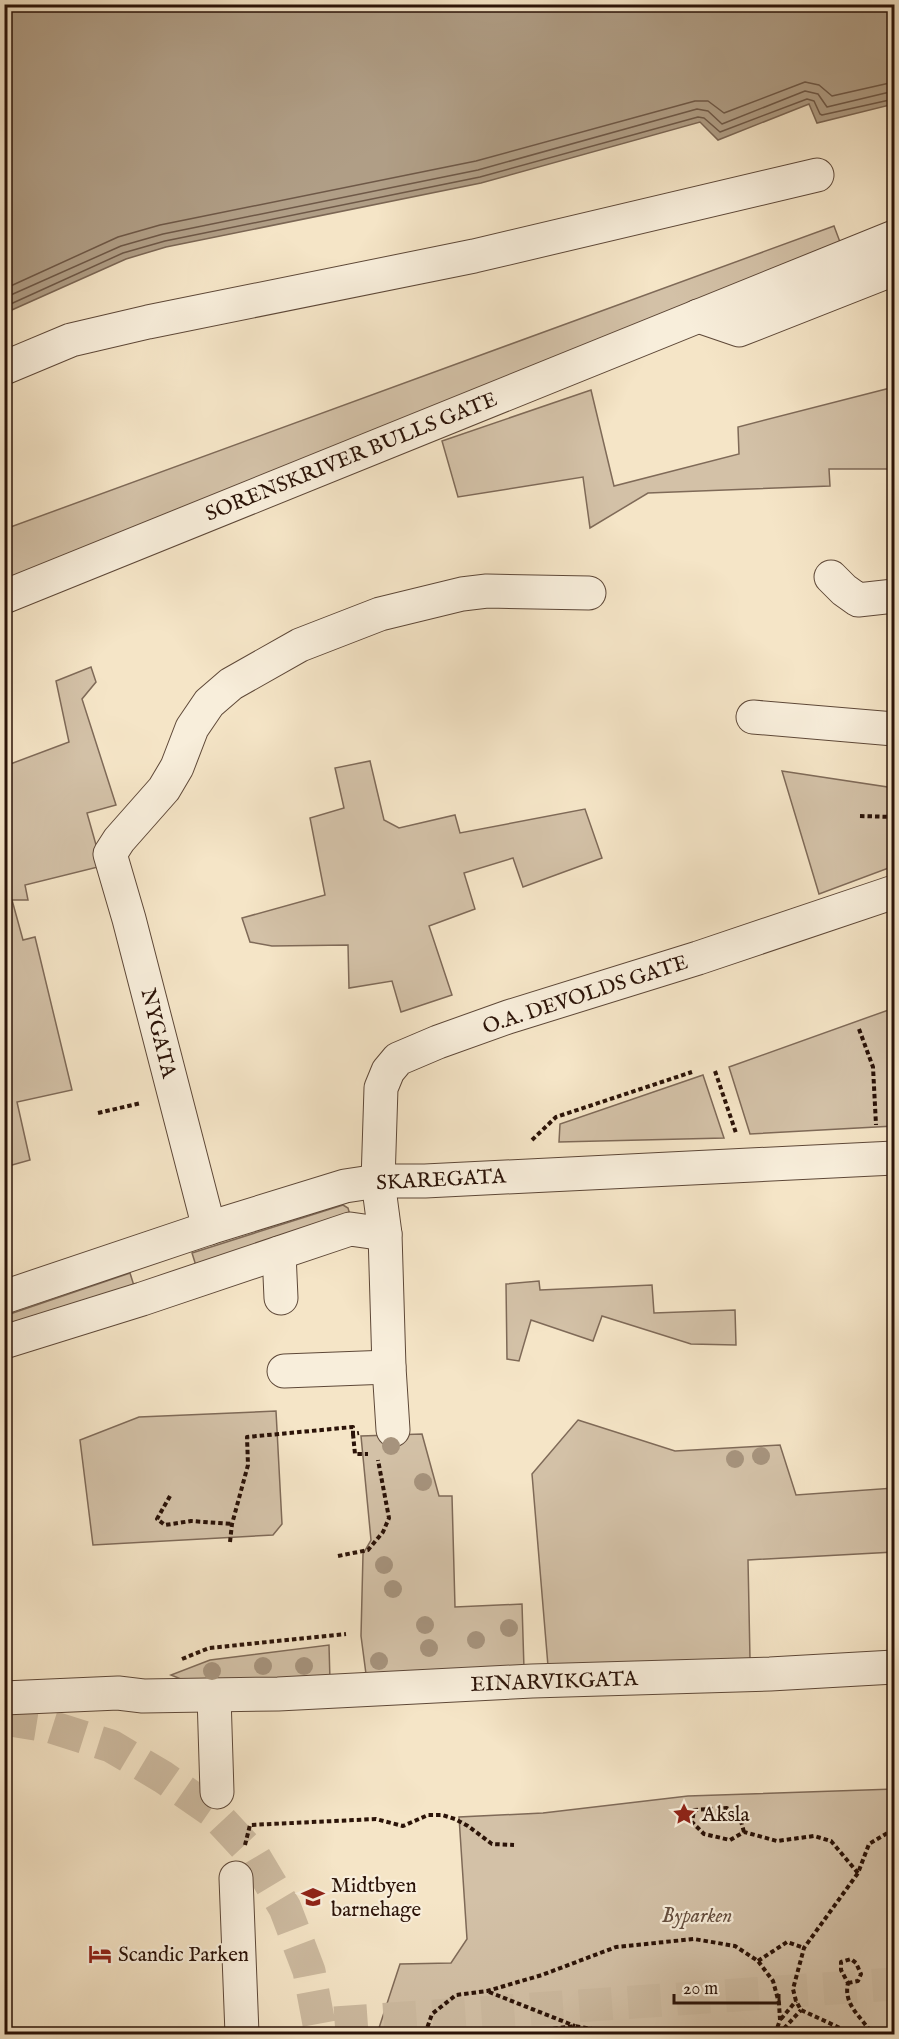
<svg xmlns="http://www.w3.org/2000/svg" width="899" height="2039" font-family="'IM FELL English',serif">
<rect width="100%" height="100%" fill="#f5e5c7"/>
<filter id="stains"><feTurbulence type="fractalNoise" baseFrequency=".00333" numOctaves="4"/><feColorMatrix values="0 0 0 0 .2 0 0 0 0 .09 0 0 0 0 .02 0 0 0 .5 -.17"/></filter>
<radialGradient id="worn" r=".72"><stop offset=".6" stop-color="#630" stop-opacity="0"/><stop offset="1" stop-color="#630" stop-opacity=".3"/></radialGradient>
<g fill="#d3c1a7" stroke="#7f6a58" stroke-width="1.5">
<polygon points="834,226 840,242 5,586 5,529"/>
<polygon points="894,387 894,469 829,469 830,486 648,493 590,528 583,477 458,497 442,441 591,390 614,486 739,454 738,427"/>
<polygon points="91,667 96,682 82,699 116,805 87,813 102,866 25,885 28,900 12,900 23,940 35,937 72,1090 17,1102 30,1160 5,1167 5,766 69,742 56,681"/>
<polygon points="370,761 384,820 399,828 455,815 460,833 585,809 602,858 523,887 513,858 464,873 475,909 429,926 452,995 401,1012 392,981 349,988 348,945 272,946 250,942 242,918 325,895 310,818 344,808 335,768"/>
<polygon points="782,771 894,788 894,866 819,894"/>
<polygon points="894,1008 894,1126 750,1134 729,1067"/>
<polygon points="703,1075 724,1138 559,1142 560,1124"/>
<polygon points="343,1205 348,1208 350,1215 197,1269 192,1253"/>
<polygon points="130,1273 135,1289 5,1332 4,1316"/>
<polygon points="539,1281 540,1290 652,1285 654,1313 735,1310 736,1345 691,1344 602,1316 593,1341 531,1320 519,1361 507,1359 506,1284"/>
<polygon points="276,1411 282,1524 273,1535 93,1545 80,1440 139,1417"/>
<polygon points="578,1420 675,1451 780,1445 796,1495 894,1488 894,1552 748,1560 750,1659 548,1666 532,1474"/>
<polygon points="422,1434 439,1496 452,1496 455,1607 522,1604 524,1669 366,1674 361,1636 363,1554 371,1540 361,1436"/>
<polygon points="329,1645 330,1681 193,1684 171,1675 210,1660"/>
<polygon points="894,1789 894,2034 377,2034 400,1964 451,1963 467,1939 459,1817 543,1813 688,1796"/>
</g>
<polygon fill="#b09e86" stroke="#7b6654" stroke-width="1.5" points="4,5 894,5 894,104 817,123 809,104 718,140 700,122 481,183 166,247 126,259 5,313"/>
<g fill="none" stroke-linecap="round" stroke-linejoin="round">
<g stroke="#6e5847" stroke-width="1.5">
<polyline points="4,289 118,237 160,225 476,161 695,101 708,101 724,113 805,82 819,85 832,96 894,82"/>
<polyline points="4,298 121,246 163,234 478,170 697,109 708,111 722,124 805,91 818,94 827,107 894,91"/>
<polyline points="4,307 123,253 165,241 480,177 698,117 704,118 720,132 807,99 814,101 820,114 822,115 894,99"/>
</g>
<polyline stroke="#cdbba1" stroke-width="33" stroke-dasharray="33 16" stroke-linecap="butt" points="4,1719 48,1726 111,1746 163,1777 212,1811 254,1856 285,1908 309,1971 319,2024 894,1984"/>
<g stroke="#5e4838" stroke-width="35">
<g id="minor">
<polyline points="698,316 739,330 894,269"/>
<polyline points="4,368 71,340 148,322 474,256 817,175"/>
<polyline points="831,577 844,590 858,600 894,596"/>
<polyline points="4,597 894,237"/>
<polyline points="753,717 894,729"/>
<polyline points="209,1228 129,919 110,854 119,840 164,789 177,767 192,728 209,703 231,684 300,645 380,614 462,594 487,591 589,593"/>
<polyline points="279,1253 281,1298"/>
<polyline points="4,1297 209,1228 345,1186 378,1181 425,1181 894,1158"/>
<polyline points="4,1342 142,1299 350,1229 385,1234"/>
<polyline points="284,1371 389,1367"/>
<polyline points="393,1430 389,1367 385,1234 378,1181 381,1088 388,1071 398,1059 438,1042 508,1017 698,958 894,892"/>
<polyline points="214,1696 217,1792"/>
<polyline points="4,1698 118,1693 143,1696 278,1694 532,1681 770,1674 894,1667"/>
<polyline points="236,1878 242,2034"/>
</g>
</g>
<g stroke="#2b1308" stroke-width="4" stroke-dasharray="4.5 3" stroke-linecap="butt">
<polyline points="860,816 894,817"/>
<polyline points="859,1029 873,1067 876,1125"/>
<polyline points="715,1071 736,1133"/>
<polyline points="98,1113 141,1103"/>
<polyline points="532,1140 556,1117 692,1072"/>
<polyline points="353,1434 355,1454 368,1454"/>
<polyline points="170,1496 157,1519 165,1525 191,1521 232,1524"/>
<polyline points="230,1542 232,1524 248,1465 247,1437 353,1427 353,1434 359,1433"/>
<polyline points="338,1556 368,1550 383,1532 389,1518 378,1460"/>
<polyline points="182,1659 209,1648 346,1634"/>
<polyline points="744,1832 740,1818 727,1808 694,1810 692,1822 704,1834 730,1840 744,1832 777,1841 814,1836 831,1841 858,1873"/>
<polyline points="245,1845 250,1825 376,1819 403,1826 428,1815 442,1815 455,1819 468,1826 492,1844 514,1845"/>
<polyline points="758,1961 787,1942 804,1948"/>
<path d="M 848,1983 L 858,1981 L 861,1974 L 856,1963 L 851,1959 L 841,1962 L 841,1970 L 848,1983 C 843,2005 861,2016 872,2034"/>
<polyline points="489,1992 575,2026"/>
<polyline points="781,2019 796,2001"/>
<polyline points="425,2034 432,2014 456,1995 487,1991 542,1975 616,1947 694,1939 735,1946 758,1961 773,1981 779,2003 780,2020 775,2034"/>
<polyline points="532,2034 536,2031 575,2026 621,2034"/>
<polyline points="779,2034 801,2010"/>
<polyline points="853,2034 801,2010 796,2001 793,1989 804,1948 858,1873 869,1844 894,1829"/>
</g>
<use href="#minor" stroke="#f8eedb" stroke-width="33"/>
</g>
<g fill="#a6937d">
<circle cx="391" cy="1446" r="9"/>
<circle cx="761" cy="1456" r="9"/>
<circle cx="735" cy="1459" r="9"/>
<circle cx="423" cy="1482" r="9"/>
<circle cx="384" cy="1565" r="9"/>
<circle cx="393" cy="1589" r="9"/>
<circle cx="425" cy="1625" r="9"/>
<circle cx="509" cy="1628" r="9"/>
<circle cx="476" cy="1640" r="9"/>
<circle cx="429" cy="1648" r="9"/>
<circle cx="379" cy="1661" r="9"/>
<circle cx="263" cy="1666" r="9"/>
<circle cx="304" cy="1666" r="9"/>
<circle cx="212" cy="1671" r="9"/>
</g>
<defs>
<g id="sight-bare" transform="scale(1.8)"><path d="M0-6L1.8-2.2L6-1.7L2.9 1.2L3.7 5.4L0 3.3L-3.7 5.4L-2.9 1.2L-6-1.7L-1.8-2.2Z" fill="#8f2418" stroke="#f8eedb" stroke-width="2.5" paint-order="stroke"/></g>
<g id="school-bare" transform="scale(1.8)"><path d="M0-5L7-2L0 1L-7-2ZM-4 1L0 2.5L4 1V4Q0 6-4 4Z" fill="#8f2418" stroke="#f8eedb" stroke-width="2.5" paint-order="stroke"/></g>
<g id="hotel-bare" transform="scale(1.8)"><path d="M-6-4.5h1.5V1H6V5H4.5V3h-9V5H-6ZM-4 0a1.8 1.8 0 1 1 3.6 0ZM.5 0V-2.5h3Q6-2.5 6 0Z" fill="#8f2418" stroke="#f8eedb" stroke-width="2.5" paint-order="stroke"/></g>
</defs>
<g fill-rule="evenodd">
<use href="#sight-bare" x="684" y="1814"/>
<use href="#school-bare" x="313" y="1897"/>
<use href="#hotel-bare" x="100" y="1954"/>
</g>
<g text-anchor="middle" stroke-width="4.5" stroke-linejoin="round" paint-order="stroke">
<g font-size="21" fill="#2b1308" stroke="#f8eedb">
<text transform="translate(351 456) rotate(-22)" y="7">SORENSKRIVER BULLS GATE</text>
<text transform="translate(585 994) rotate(-18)" y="7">O.A. DEVOLDS GATE</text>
<text transform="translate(159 1033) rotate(76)" y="7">NYGATA</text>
<text transform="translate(441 1179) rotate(-3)" y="7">SKAREGATA</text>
<text transform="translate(554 1681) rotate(-2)" y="7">EINARVIKGATA</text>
</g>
<g font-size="21" fill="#2b1308" stroke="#f8eedb" text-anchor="start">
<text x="702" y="1821">Aksla</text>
<text x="331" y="1892">Midtbyen<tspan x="331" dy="24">barnehage</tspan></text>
<text x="118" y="1961">Scandic Parken</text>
</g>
<g font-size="21" font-style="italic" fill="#665040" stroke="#f8eedb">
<text x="697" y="1922">Byparken</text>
</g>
</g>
<rect width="899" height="2039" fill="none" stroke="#f5e5c7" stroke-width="24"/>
<rect x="6" y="6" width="887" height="2027" fill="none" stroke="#2b1308" stroke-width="3"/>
<rect x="12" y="12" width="875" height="2015" fill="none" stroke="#2b1308" stroke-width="1.5"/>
<path d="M674 1994v9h105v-9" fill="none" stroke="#2b1308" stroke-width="3"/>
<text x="683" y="1994" font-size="18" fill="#2b1308" stroke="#f8eedb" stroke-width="4.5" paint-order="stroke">20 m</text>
<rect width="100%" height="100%" filter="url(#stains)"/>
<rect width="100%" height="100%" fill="url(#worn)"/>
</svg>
